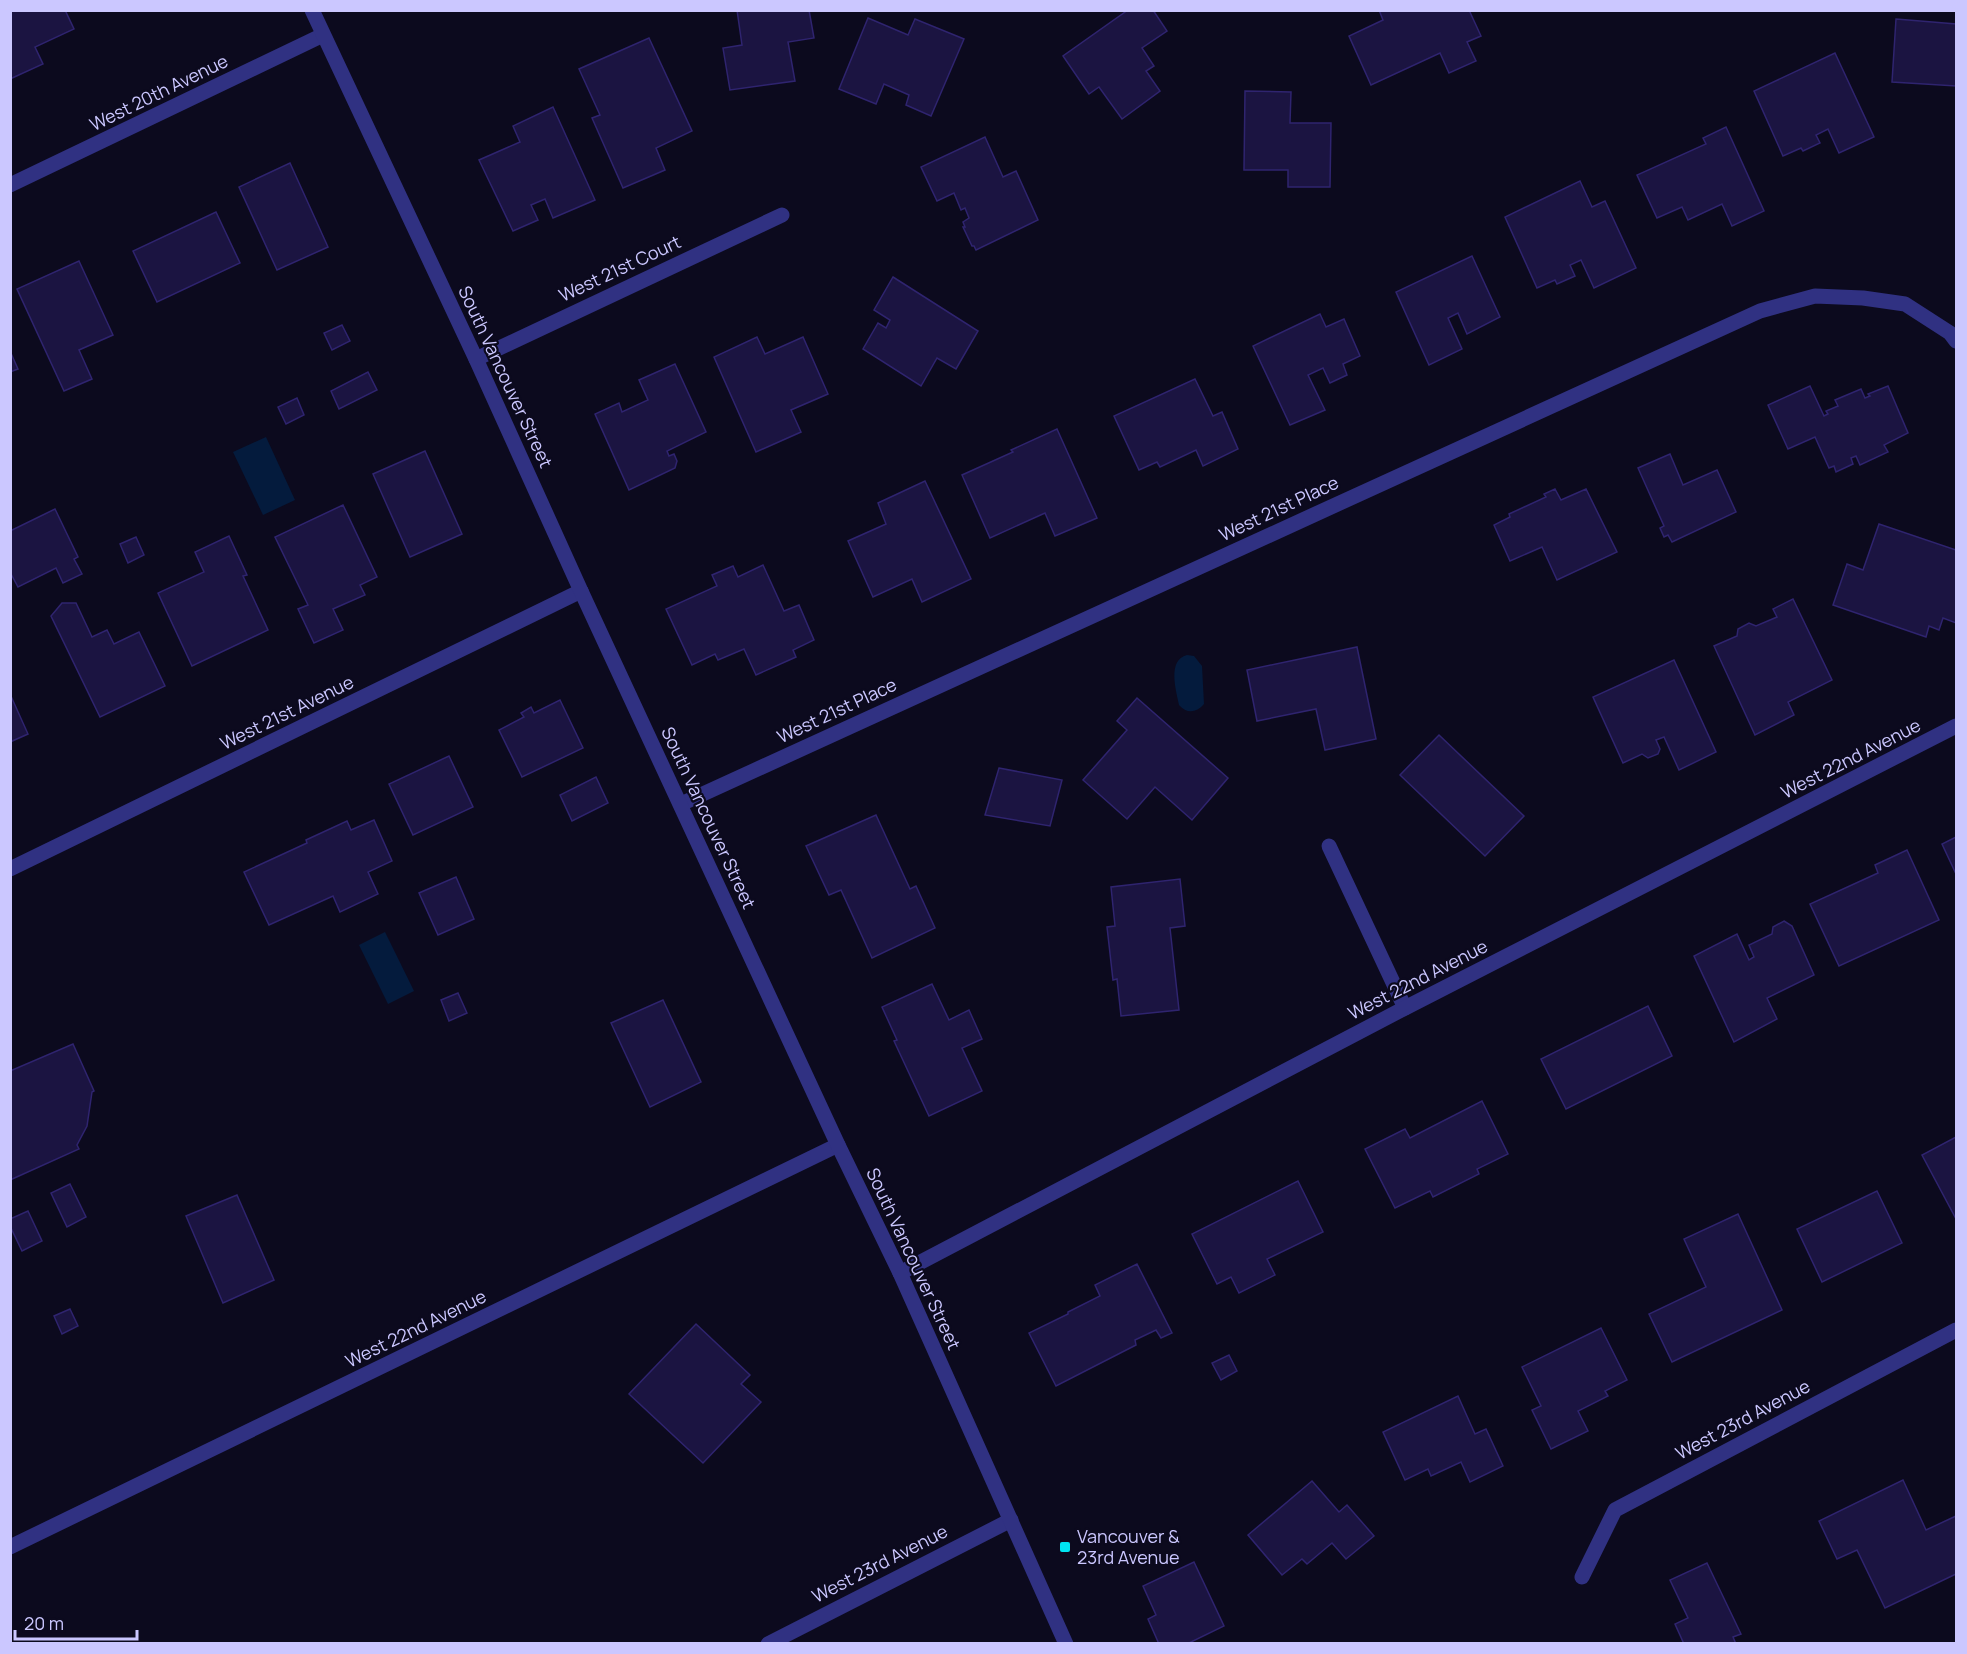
<svg xmlns="http://www.w3.org/2000/svg" width="1967" height="1654" font-family="Manrope,sans-serif">
<rect width="100%" height="100%" fill="#0c0a1e"/>
<g fill="#041b3d">
<polygon points="266,437 295,500 263,515 233,452"/>
<path d="M 1187,655 L 1194,656 L 1202,666 L 1204,704 C 1196,713 1187,714 1179,705 C 1176,690 1167,660 1187,655 Z"/>
<polygon points="385,932 414,991 388,1004 359,945"/>
</g>
<g fill="#1b1441" stroke="#2f246f" stroke-width="1.5">
<polygon points="10,10 65,10 74,29 35,47 43,64 10,79"/>
<polygon points="737,10 809,10 814,38 788,42 795,81 730,90 723,48 742,45"/>
<polygon points="1128,10 1153,10 1167,31 1142,48 1154,66 1146,71 1160,91 1122,119 1099,87 1089,94 1063,56"/>
<polygon points="1469,10 1481,36 1467,42 1476,61 1449,73 1440,53 1371,85 1349,36 1383,20 1379,10"/>
<polygon points="868,18 908,35 915,19 964,39 931,116 906,105 909,95 884,84 876,104 839,89"/>
<polygon points="1896,19 1956,24 1956,86 1892,82"/>
<polygon points="649,38 692,131 656,148 665,170 623,188 592,118 600,115 579,69"/>
<polygon points="1835,53 1874,137 1839,153 1828,129 1816,135 1820,143 1803,151 1801,148 1783,156 1754,91"/>
<polygon points="1245,91 1291,92 1290,123 1331,123 1330,187 1288,187 1288,170 1244,170"/>
<polygon points="553,107 595,200 553,218 545,199 531,205 538,220 513,231 479,160 520,142 513,126"/>
<polygon points="1726,127 1764,211 1732,226 1722,204 1688,220 1682,207 1657,218 1637,175 1706,144 1703,138"/>
<polygon points="985,137 1003,177 1016,171 1038,220 976,250 974,246 972,246 963,227 965,227 963,222 969,218 965,208 961,210 954,193 937,201 921,167"/>
<polygon points="290,163 328,247 277,270 239,187"/>
<polygon points="1580,181 1592,207 1605,201 1636,268 1594,288 1581,260 1570,265 1575,276 1557,284 1555,280 1537,288 1505,217"/>
<polygon points="216,212 240,263 157,302 133,251"/>
<polygon points="1472,256 1500,317 1467,334 1458,313 1448,318 1462,349 1429,365 1396,292"/>
<polygon points="79,261 113,335 79,350 92,379 64,391 17,289"/>
<polygon points="893,277 978,331 956,369 937,358 921,386 863,349 878,323 886,328 890,320 874,310"/>
<polygon points="1320,314 1326,327 1344,319 1360,356 1343,364 1347,375 1330,383 1323,368 1308,375 1325,410 1290,425 1253,346"/>
<polygon points="342,325 350,341 332,350 324,333"/>
<polygon points="757,337 765,354 803,337 828,394 791,410 801,432 756,452 714,357"/>
<polygon points="10,351 18,369 10,372"/>
<polygon points="675,364 706,432 667,451 669,456 674,454 677,461 675,468 629,490 595,414 619,403 622,412 648,400 639,380"/>
<polygon points="368,372 377,390 339,409 331,391"/>
<polygon points="1195,379 1213,416 1222,412 1238,449 1203,466 1196,450 1160,467 1157,462 1139,470 1114,416"/>
<polygon points="1810,386 1824,416 1828,414 1826,411 1838,406 1835,400 1861,389 1865,398 1870,396 1868,394 1888,386 1908,433 1884,445 1888,452 1860,465 1856,456 1851,458 1853,464 1836,472 1834,466 1829,468 1815,437 1788,449 1768,405"/>
<polygon points="297,398 304,415 286,424 278,407"/>
<polygon points="1057,429 1097,518 1055,536 1045,513 990,538 962,475 1013,452 1011,450"/>
<polygon points="425,451 462,534 410,557 373,474"/>
<polygon points="1670,454 1683,485 1717,470 1736,512 1672,542 1668,535 1664,537 1660,528 1664,526 1638,468"/>
<polygon points="925,481 971,579 922,602 912,579 873,597 848,541 886,524 878,503"/>
<polygon points="1555,489 1561,500 1586,489 1617,552 1557,580 1542,547 1510,561 1494,525 1510,517 1509,514 1546,497 1544,494"/>
<polygon points="343,505 377,577 360,585 365,595 333,609 343,630 314,643 298,609 308,605 275,537"/>
<polygon points="55,509 78,557 74,559 82,574 63,583 56,568 18,587 10,572 10,531"/>
<polygon points="1879,524 1956,550 1956,623 1943,618 1939,630 1929,626 1926,637 1833,605 1847,564 1863,570"/>
<polygon points="229,536 247,575 243,576 268,630 192,666 158,593 204,572 195,552"/>
<polygon points="136,537 144,555 128,563 120,544"/>
<polygon points="763,565 784,611 799,605 814,640 793,650 796,657 756,675 744,649 718,660 715,654 692,665 666,609 717,586 712,575 733,566 738,577"/>
<polygon points="1793,599 1832,680 1788,702 1794,715 1755,735 1714,646 1737,636 1738,629 1749,623 1756,626 1777,617 1773,609"/>
<polygon points="62,603 76,603 92,637 107,630 114,644 139,632 165,686 100,717 51,616"/>
<polygon points="1357,647 1376,739 1325,750 1316,709 1257,721 1247,670"/>
<polygon points="1674,660 1716,752 1679,770 1664,737 1656,740 1660,749 1658,754 1648,758 1642,754 1623,763 1593,697"/>
<polygon points="10,694 28,734 10,742"/>
<polygon points="1137,698 1228,778 1192,820 1155,787 1127,819 1083,780 1127,730 1117,721"/>
<polygon points="560,700 583,748 522,777 499,730 524,717 521,713 531,707 534,713"/>
<polygon points="1439,735 1524,816 1485,856 1400,775"/>
<polygon points="449,756 473,807 413,835 389,784"/>
<polygon points="999,768 1062,780 1050,826 985,815"/>
<polygon points="596,777 608,803 572,821 560,795"/>
<polygon points="876,815 910,889 916,886 935,928 872,958 841,890 829,895 806,846"/>
<polygon points="374,820 392,861 368,872 378,894 340,912 333,896 269,925 244,872 307,843 306,840 347,821 351,830"/>
<polygon points="1956,837 1956,874 1942,844"/>
<polygon points="1907,850 1939,920 1839,966 1810,904 1878,873 1875,865"/>
<polygon points="456,877 474,919 438,935 419,893"/>
<polygon points="1180,879 1185,926 1170,928 1179,1010 1121,1016 1117,979 1113,980 1107,927 1115,926 1111,887"/>
<polygon points="1784,921 1792,926 1814,975 1767,998 1777,1019 1734,1042 1694,956 1737,934 1749,960 1754,957 1749,945 1772,934 1773,927"/>
<polygon points="932,984 949,1020 969,1010 982,1039 962,1048 982,1091 929,1116 894,1041 897,1040 882,1007"/>
<polygon points="458,993 467,1013 449,1021 441,1000"/>
<polygon points="663,1000 701,1082 650,1107 611,1023"/>
<polygon points="1648,1006 1672,1056 1566,1109 1541,1059"/>
<polygon points="73,1044 94,1091 92,1092 87,1126 77,1145 79,1149 10,1180 10,1071"/>
<polygon points="1482,1101 1508,1154 1477,1169 1479,1174 1433,1197 1430,1191 1395,1208 1365,1149 1405,1129 1410,1138"/>
<polygon points="1956,1137 1956,1216 1955,1217 1922,1155"/>
<polygon points="1298,1181 1323,1232 1267,1259 1275,1275 1239,1293 1231,1277 1217,1284 1192,1234"/>
<polygon points="70,1184 86,1217 67,1227 51,1193"/>
<polygon points="1877,1191 1902,1243 1822,1282 1797,1229"/>
<polygon points="237,1195 274,1280 223,1303 186,1216"/>
<polygon points="28,1211 42,1241 22,1251 10,1226 10,1219"/>
<polygon points="1738,1214 1782,1310 1672,1362 1649,1314 1706,1287 1684,1239"/>
<polygon points="1137,1264 1172,1333 1161,1338 1156,1330 1135,1340 1136,1345 1056,1386 1029,1333 1068,1314 1068,1312 1100,1296 1095,1285"/>
<polygon points="70,1309 78,1326 62,1334 54,1316"/>
<polygon points="696,1324 750,1375 741,1384 761,1402 703,1463 629,1394"/>
<polygon points="1601,1328 1627,1380 1605,1391 1608,1396 1578,1411 1588,1431 1551,1449 1532,1410 1541,1406 1522,1367"/>
<polygon points="1229,1355 1237,1371 1221,1380 1212,1363"/>
<polygon points="1458,1396 1475,1434 1486,1429 1503,1466 1470,1482 1461,1462 1431,1476 1428,1469 1405,1480 1383,1432"/>
<polygon points="1903,1480 1926,1530 1956,1516 1956,1574 1885,1608 1857,1550 1837,1559 1819,1521"/>
<polygon points="1312,1481 1339,1512 1347,1505 1374,1536 1346,1559 1332,1543 1307,1564 1302,1559 1282,1575 1248,1535"/>
<polygon points="1194,1562 1224,1626 1187,1644 1159,1644 1148,1619 1156,1615 1143,1586"/>
<polygon points="1707,1563 1741,1634 1733,1637 1736,1644 1684,1644 1675,1624 1688,1618 1670,1580"/>
</g>
<g fill="none" stroke-linecap="round" stroke-linejoin="round">
<g stroke="#303182" stroke-width="15">
<polyline points="10,185 323,35"/>
<polyline points="476,359 782,215"/>
<polyline points="681,804 1760,311 1815,296 1863,298 1905,304 1950,333 1956,341"/>
<polyline points="1329,846 1405,1008"/>
<polyline points="10,869 581,591"/>
<polyline points="900,1273 1405,1008 1956,726"/>
<polyline points="10,1547 838,1145"/>
<polyline points="1582,1577 1615,1510 1956,1330"/>
<polyline points="768,1644 1011,1520"/>
</g>
<polyline stroke="#303182" stroke-width="15" points="312,10 476,359 581,591 838,1145 900,1273 1066,1644"/>
</g>
<rect fill="#00e5f2" stroke="#0c0a1e" stroke-width="2" x="1059" y="1541" width="12" height="12" rx="3"/>
<g text-anchor="middle" stroke-width="4.5" stroke-linejoin="round" paint-order="stroke">
<g font-size="18" fill="#cbc7ff" stroke="#0c0a1e">
<text transform="translate(159 93) rotate(-26)" y="6">West 20th Avenue</text>
<text transform="translate(620 269) rotate(-25)" y="6">West 21st Court</text>
<text transform="translate(505 377) rotate(65)" y="6">South Vancouver Street</text>
<text transform="translate(1279 509) rotate(-25)" y="6">West 21st Place</text>
<text transform="translate(837 711) rotate(-25)" y="6">West 21st Place</text>
<text transform="translate(287 713) rotate(-26)" y="6">West 21st Avenue</text>
<text transform="translate(1851 759) rotate(-27)" y="6">West 22nd Avenue</text>
<text transform="translate(708 818) rotate(65)" y="6">South Vancouver Street</text>
<text transform="translate(1418 980) rotate(-27)" y="6">West 22nd Avenue</text>
<text transform="translate(913 1259) rotate(65)" y="6">South Vancouver Street</text>
<text transform="translate(416 1329) rotate(-26)" y="6">West 22nd Avenue</text>
<text transform="translate(1743 1420) rotate(-28)" y="6">West 23rd Avenue</text>
<text transform="translate(880 1564) rotate(-27)" y="6">West 23rd Avenue</text>
</g>
<g font-size="18" fill="#cbc7ff" stroke="#0c0a1e" text-anchor="start">
<text x="1077" y="1543">Vancouver &amp;<tspan x="1077" dy="21">23rd Avenue</tspan></text>
</g>
</g>
<rect width="1967" height="1654" fill="none" stroke="#cbc7ff" stroke-width="24"/>
<path d="M15 1630v9h122v-9" fill="none" stroke="#cbc7ff" stroke-width="3"/>
<text x="24" y="1630" font-size="18" fill="#cbc7ff" stroke="#0c0a1e" stroke-width="4.5" paint-order="stroke">20 m</text>
</svg>
